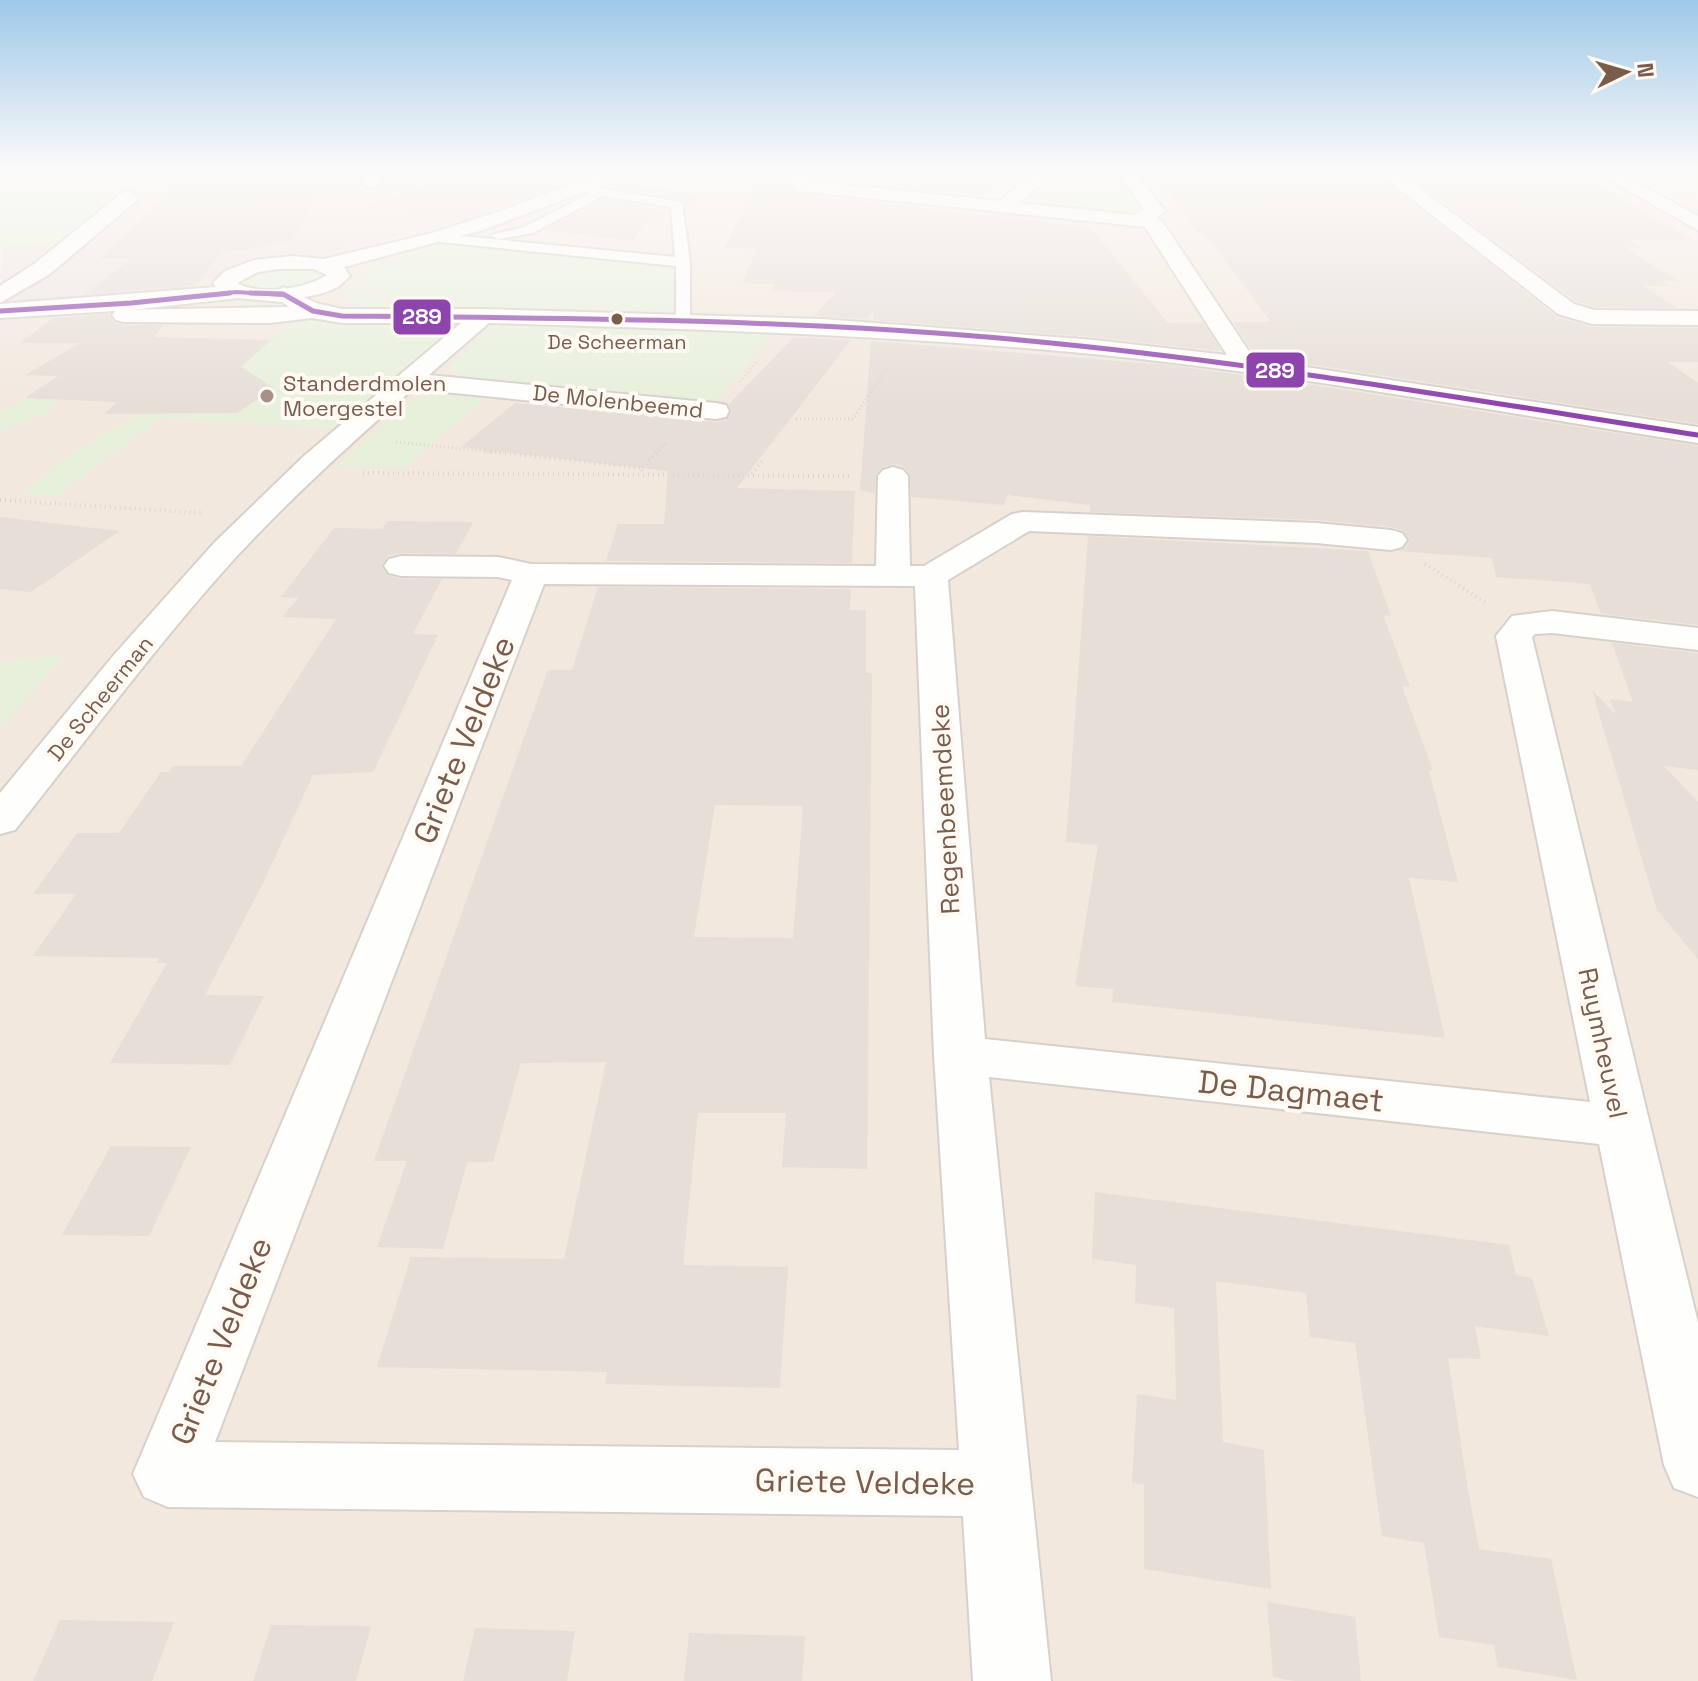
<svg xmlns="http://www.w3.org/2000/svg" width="1698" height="1681" font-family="'Space Grotesk',sans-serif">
<rect width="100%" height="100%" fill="#f9f5f0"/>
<polygon fill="#f2e8de" points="543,170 1698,170 1698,1681 0,1681 0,284"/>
<polygon fill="#ede5e0" points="2,170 609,170 550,200 133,298 0,301"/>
<g fill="#e7f0db">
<polygon points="0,170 114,170 108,177 119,194 116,201 63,245 0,246"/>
<polygon points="127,170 189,170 168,192 134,193 122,176"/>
<polygon points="637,170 728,170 729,174 792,179 791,184 743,189 695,200 681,195 599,186"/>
<polygon points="1057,170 1114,170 1144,215 1022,206"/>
<path d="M 474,243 L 674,266 L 672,310 L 422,306 L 392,299 L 362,283 L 370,275 L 367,267 C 404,253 435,248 474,243 Z"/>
<path d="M 284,269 L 308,269 L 321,274 L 321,278 C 304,291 262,296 246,282 L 261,273 Z"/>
<path d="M 357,287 L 391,303 L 438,310 C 408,310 363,316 341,292 Z"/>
<polygon points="294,320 437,323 445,325 448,331 367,404 335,429 161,418 56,496 20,494 79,449 268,342"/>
<polygon points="503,322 777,328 714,404 466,380 451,373 450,367 493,325"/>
<polygon points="54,380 60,399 47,412 0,431 0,414"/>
<polygon points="440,393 485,399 404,467 335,467 415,398"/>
<polygon points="65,654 0,729 0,662"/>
</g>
<g fill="#e6ded7" fill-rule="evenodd">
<polygon points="194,170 330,170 293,240 244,250 222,251 195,286 85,294 133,258 99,259"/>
<polygon points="473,170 513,170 577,178 465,219 365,206"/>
<polygon points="762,170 797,170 786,178 794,193 1090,227 1168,323 1203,322 1221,351 1094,337 873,320 874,310 867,319 814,316 836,292 772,291 774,284 742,283 757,249 725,248"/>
<polygon points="826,170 1014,170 981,196 816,179"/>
<polygon points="1152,170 1372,170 1557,317 1592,327 1698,328 1698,362 1668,362 1698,383 1698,424 1256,356 1233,322 1271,322 1204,232 1197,233"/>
<polygon points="1400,170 1575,170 1693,240 1629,240 1642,248 1626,248 1678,281 1661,281 1669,286 1644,286 1677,308 1594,307 1575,301"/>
<polygon points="611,183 708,195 686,206 682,199 605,186"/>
<polygon points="604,199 668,210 669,214 642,226 633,241 545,230"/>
<polygon points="109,314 114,322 123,325 164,325 154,337 271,340 241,367 274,388 237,413 104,414 117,402 25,398 58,376 25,375 80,343 20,343 53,318"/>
<polygon points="794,337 851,340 737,488 855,491 852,563 606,561 618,524 664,524 668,471 461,447 515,403 716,422 727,420 732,412 729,404"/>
<polygon points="871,341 1169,365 1320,386 1698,446 1698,625 1601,614 1590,584 1496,577 1492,558 1397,551 1404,549 1410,540 1403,530 1391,527 1316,520 1090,512 1090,505 1008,495 1004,505 911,497 910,474 904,467 894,464 882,467 876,474 875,493 860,491"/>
<polygon points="0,517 119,531 31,592 0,589"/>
<polygon points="387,521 473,522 456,554 400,553 388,556 382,564 387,575 400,579 442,579 413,634 438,635 373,772 313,775 263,883 205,995 264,996 230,1065 110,1063 167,963 156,963 159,958 33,956 76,894 33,894 77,833 119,833 161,772 169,772 173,766 241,766 336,619 282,617 298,598 281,597 334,528 382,529"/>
<polygon points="1088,536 1368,551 1391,616 1383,615 1410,687 1402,686 1433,771 1429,771 1458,882 1409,878 1445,1038 1112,1002 1113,989 1075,986 1098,845 1066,842"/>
<path d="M 598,587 L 851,589 L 850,610 L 866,610 L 866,673 L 872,673 L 867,1169 L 782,1167 L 786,1113 L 698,1113 L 683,1265 L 788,1267 L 780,1388 L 605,1384 L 607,1372 L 377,1367 L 411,1257 L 564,1259 L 606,1062 L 521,1063 L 493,1162 L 467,1162 L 443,1249 L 377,1247 L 407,1161 L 374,1161 L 548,670 L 572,670 ZM 715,805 L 803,806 L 793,938 L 694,937 Z"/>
<polygon points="1612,643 1698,653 1698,770 1664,766 1698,802 1698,959 1657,910 1592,690 1615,714 1610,699 1633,702"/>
<polygon points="111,1146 191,1147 149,1236 62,1235"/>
<polygon points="1095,1192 1509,1245 1516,1275 1532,1278 1549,1336 1475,1326 1481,1359 1448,1358 1468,1490 1479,1549 1551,1559 1577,1680 1498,1667 1494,1645 1439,1637 1424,1543 1382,1536 1355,1343 1310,1337 1306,1293 1216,1281 1223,1442 1264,1450 1271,1589 1144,1569 1144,1484 1132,1483 1137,1394 1176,1400 1174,1308 1135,1303 1136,1265 1092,1259"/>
<polygon points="1267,1602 1355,1617 1361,1681 1295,1681 1273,1677"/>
<polygon points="60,1620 174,1622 152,1681 33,1681"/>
<polygon points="271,1625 371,1626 356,1681 253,1681"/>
<polygon points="475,1628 575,1631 567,1681 463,1681"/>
<polygon points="689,1633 805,1636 802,1681 684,1681"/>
</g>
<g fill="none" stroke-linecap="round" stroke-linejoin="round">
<g stroke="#d7d1cb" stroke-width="4">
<polygon id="service" points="585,182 608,190 682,202 690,262 690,323 684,325 676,320 676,266 440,242 433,238 440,234 675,257 671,207 603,196 533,233 498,239 491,235 524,227 591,193 579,186"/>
</g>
<g stroke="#d7d1cb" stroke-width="4">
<g id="minor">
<polygon points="368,170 386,170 376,187 370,188 361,183"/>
<path d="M 802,170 L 823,170 L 808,181 L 1000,201 L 1036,170 L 1055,170 L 1020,203 L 1134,215 L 1144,209 L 1115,170 L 1133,170 L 1165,211 L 1156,218 L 1162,221 L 1254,359 L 1698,427 L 1698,443 C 1497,412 1296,374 1093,354 C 892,335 691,329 489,323 L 429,375 L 716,403 L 726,405 L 729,411 L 726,417 L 716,419 L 413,389 C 352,442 292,497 237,556 C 158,643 88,738 15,830 L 0,834 L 0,793 L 113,656 L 214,543 L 304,456 L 461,323 L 342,323 L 312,318 L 270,323 L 124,322 L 116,320 L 112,315 L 116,310 L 289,307 L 272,294 L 283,287 L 316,303 L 342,309 L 483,309 L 823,319 L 1094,340 L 1227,355 L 1145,227 L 800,191 L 794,190 L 789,179 Z"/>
<polygon points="1375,170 1395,170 1574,304 1594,310 1698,311 1698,325 1592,324 1558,314"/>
<polygon points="1591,170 1613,170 1698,216 1698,230"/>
<polygon points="129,191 138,197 136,201 50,274 0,303 0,286 34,264 122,193"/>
<path d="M 893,467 L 903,470 L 908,476 L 910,566 L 924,566 L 1012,514 L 1023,512 L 1316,523 L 1391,530 L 1402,533 L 1407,540 L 1402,547 L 1391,550 L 1316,543 L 1029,531 L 948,580 L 985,1039 L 1590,1102 L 1496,636 L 1512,616 L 1552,611 L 1698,628 L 1698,650 L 1552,633 L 1535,634 L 1532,637 L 1698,1323 L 1698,1497 L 1674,1488 L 1664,1465 L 1599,1144 L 989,1077 L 1051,1681 L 973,1681 L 963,1516 L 168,1507 L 144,1497 L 133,1474 L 512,580 L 498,577 L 401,576 L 389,573 L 384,566 L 389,559 L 401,556 L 498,557 L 531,564 L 876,566 L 878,476 L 883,470 ZM 544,584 L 915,586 L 934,1055 L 959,1450 L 215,1442 Z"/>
</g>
</g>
<g stroke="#d9d2cb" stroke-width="4">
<path id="secondary" d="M 607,170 L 630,170 L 592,189 L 483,230 L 344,267 L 350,276 L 338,287 L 324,293 L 282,302 L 238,298 L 131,310 L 0,318 L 0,304 L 216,287 L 213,283 L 225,271 L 254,260 L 292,256 L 324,259 L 432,233 L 506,209 ZM 279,269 L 314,269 L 327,275 C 305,289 261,296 237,283 L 258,272 Z"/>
</g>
<polyline stroke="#dcd5d0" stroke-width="2" stroke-dasharray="1 3" stroke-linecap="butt" points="709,200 762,190"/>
<g stroke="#dcd5d0" stroke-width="3" stroke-dasharray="1 3" stroke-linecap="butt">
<polyline points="740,382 756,362"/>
<polyline points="796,419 853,419 887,368"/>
<polyline points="396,442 504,453"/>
<polyline points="656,453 666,443"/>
</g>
<g stroke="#dcd5d0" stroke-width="4" stroke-dasharray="1 4" stroke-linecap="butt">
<polyline points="485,451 642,468 639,474"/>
<polyline points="642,468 658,451"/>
<polyline points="363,473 849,476"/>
<polyline points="752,474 762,461"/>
<polyline points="0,500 203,513"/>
<polyline points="1425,564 1488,604"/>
</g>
<use href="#service" fill="#fefefd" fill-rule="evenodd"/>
<use href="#minor" fill="#fefefd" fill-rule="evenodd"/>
<use href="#secondary" fill="#fefefd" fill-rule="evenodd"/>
<g stroke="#fffaf3" stroke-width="7">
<polyline id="bus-1-far1" points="211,295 236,292 284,295"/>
</g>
<g stroke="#fffaf3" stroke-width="8">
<g id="bus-1">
<path d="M 250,293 L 283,294 L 313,311 L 342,316 C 568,318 794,319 1020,340 C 1247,361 1473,400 1698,435"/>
<polyline points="0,311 131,303 230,293"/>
</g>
</g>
<use href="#bus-1-far1" stroke="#8e44ad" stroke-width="4"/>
<use href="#bus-1" stroke="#8e44ad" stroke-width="5"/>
</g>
<linearGradient id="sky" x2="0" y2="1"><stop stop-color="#9ec9e9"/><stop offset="0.42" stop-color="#fcfaf8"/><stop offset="1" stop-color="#fcfaf8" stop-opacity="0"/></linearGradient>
<rect width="1698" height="405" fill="url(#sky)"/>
<circle fill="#7a5c4d" stroke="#fffaf3" stroke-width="3" cx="617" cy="319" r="7"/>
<circle fill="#a69286" stroke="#fffaf3" stroke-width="3" cx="267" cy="396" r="8"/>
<g text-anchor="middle" stroke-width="8" stroke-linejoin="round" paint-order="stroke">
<g font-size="20" fill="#7a5c4d" stroke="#fffaf3">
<text x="617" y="349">De Scheerman</text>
</g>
<g font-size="22" fill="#7a5c4d" stroke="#fffaf3" text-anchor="start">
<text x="283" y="391">Standerdmolen<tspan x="283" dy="25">Moergestel</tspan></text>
</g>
<g font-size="22" fill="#7a5c4d" stroke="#fffaf3">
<text transform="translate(618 401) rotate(6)" y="8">De Molenbeemd</text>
<text transform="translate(100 698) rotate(-51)" y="8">De Scheerman</text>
</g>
<g font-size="26" fill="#7a5c4d" stroke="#fffaf3">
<text transform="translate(945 809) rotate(-93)" y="9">Regenbeemdeke</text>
<text transform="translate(1603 1043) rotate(78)" y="9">Ruymheuvel</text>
</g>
<g font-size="32" fill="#7a5c4d" stroke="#fffaf3">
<text transform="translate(464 740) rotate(-68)" y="11">Griete Veldeke</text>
<text transform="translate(1291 1091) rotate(6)" y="11">De Dagmaet</text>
<text transform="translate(221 1341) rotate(-68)" y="11">Griete Veldeke</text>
<text transform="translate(865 1482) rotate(1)" y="11">Griete Veldeke</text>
</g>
</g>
<g stroke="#fffaf3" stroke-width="3">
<rect x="392" y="298" width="60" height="38" rx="8" fill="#8e44ad"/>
<rect x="1245" y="351" width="61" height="38" rx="8" fill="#8e44ad"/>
</g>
<g font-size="22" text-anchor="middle" font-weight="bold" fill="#fff">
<text x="422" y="324">289</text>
<text x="1275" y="378">289</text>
</g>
<g transform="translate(1626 72) rotate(85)" stroke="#fffaf3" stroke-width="6" paint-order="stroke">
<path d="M0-6L14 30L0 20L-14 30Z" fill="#7a5c4d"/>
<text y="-12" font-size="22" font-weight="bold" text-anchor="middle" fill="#7a5c4d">N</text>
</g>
</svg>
